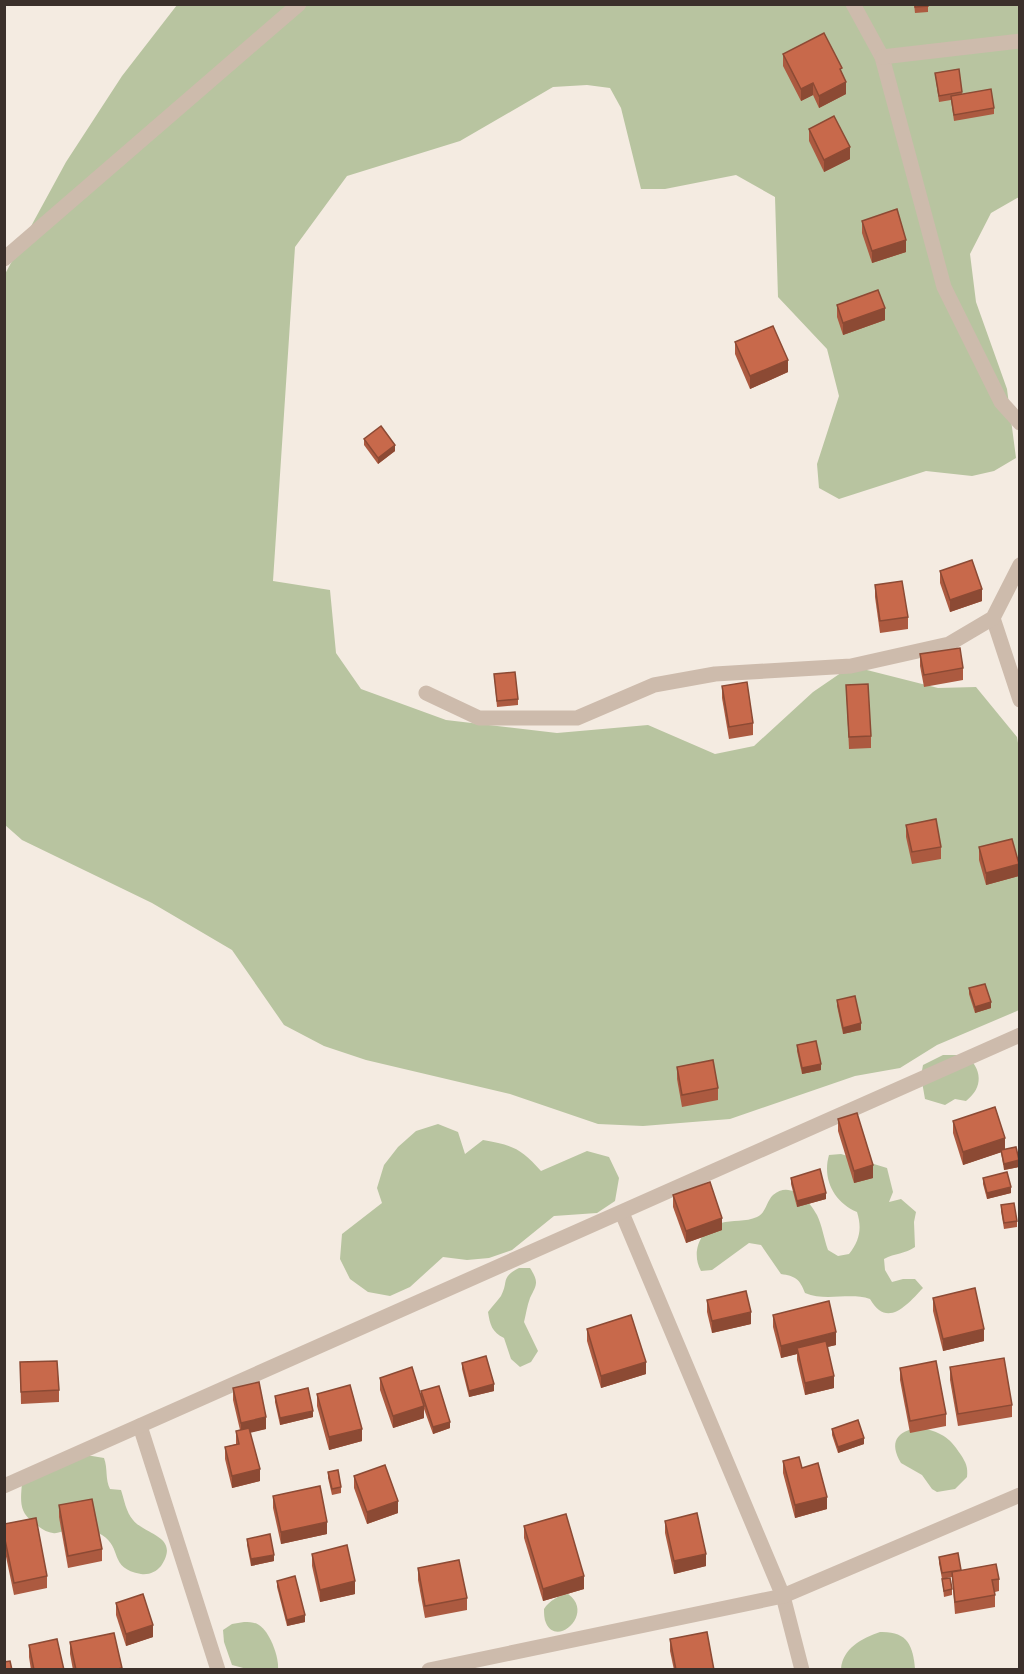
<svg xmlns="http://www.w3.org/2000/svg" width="1024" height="1674" font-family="Overpass,sans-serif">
<rect width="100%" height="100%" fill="#f4ebe1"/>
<g fill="#b8c4a0">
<polygon points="177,5 1019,5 1019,197 991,213 970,254 976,302 1007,389 1016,458 994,471 972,476 926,471 839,499 819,488 817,464 839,396 827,349 778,297 775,197 736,175 665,189 641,189 621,108 610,88 587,85 553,87 460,141 347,176 295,247 273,581 330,590 336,653 361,689 446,720 557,733 648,725 715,754 754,746 813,692 851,666 938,688 976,687 1017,737 1019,749 1020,1009 1017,1011 937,1045 900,1068 855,1076 730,1119 643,1126 598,1124 510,1094 366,1060 324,1046 284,1025 232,950 152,903 22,840 5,825 5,274 66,162 122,76"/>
<path d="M 943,1055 L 966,1055 C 982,1069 984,1087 966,1101 L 955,1099 L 945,1105 L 925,1099 L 921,1076 L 923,1065 Z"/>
<path d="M 438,1124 L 458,1132 L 465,1154 L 483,1140 C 512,1145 521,1148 541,1171 L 587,1151 L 609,1157 L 619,1178 L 615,1201 L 597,1213 L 554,1216 L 512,1250 L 489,1258 L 467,1260 L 443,1257 L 410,1287 L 390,1296 L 368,1292 L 350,1279 L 340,1259 L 342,1234 L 382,1203 L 377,1188 L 384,1165 L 398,1147 L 416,1131 Z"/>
<path d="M 841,1154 L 887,1168 L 893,1192 L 889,1202 L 901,1199 L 916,1212 L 914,1222 L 915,1247 C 905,1254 895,1253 884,1259 L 885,1270 L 892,1282 L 903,1279 L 915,1279 L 923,1288 C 907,1305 887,1329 870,1299 C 849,1292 826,1302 805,1293 C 800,1279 795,1276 781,1274 L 761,1245 L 749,1243 L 712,1270 L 701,1271 C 691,1253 699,1230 721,1223 C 732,1220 746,1222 757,1217 C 766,1213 766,1202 773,1195 C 790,1180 809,1200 817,1215 C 822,1225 824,1239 828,1250 L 838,1256 L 849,1254 C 860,1240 862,1228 857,1212 C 834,1202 822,1179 829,1155 Z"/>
<path d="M 519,1268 L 530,1268 C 539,1282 537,1284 530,1298 C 527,1306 526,1314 524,1322 L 538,1351 L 531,1362 L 520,1367 L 511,1359 L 504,1338 C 492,1332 490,1325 488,1312 C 492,1307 497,1301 501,1296 C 509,1281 500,1278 519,1268 Z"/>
<path d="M 919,1427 C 941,1433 948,1435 961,1455 C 966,1463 968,1467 967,1477 L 955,1489 L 937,1492 L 932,1489 L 922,1475 L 901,1463 C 889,1442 896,1432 919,1427 Z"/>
<path d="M 80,1456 L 92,1456 L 104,1458 C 108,1469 105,1479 110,1489 L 121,1490 C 124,1499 126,1512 133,1520 C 145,1535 181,1536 161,1566 C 156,1572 149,1575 141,1574 C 108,1568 123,1548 102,1535 C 92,1528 78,1530 66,1531 C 62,1531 57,1534 53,1533 C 45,1532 39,1527 33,1522 C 18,1511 21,1499 22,1482 Z"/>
<path d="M 568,1594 C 595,1613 557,1648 546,1623 C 544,1619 544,1613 544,1609 C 549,1601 559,1595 568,1594 Z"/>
<path d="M 244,1622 C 250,1622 254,1622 259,1625 C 270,1632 279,1657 278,1669 L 247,1669 L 232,1665 L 224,1642 L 223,1630 L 232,1624 Z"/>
<path d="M 880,1632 C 907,1631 913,1645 915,1669 L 841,1669 C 842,1649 862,1638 880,1632 Z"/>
</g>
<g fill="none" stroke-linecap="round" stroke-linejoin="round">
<g stroke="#cdbbac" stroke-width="15">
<polyline points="853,4 882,57 944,287 1001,402 1020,423"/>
<polyline points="882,57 1020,41"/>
<polyline points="4,259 299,4"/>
<polyline points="993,618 1020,700"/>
<polyline points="426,693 479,718 577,718 654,685 715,674 851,666 949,644 993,618 1020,565"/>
<polyline points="622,1213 783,1596 802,1670"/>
<polyline points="140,1426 218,1670"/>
<polyline points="4,1486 1020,1035"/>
<polyline points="429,1670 783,1596 1020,1495"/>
</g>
</g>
<g fill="#ac5a40">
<polygon points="914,4 928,4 928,12 915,13"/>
<polygon points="783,54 842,74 846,94 819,108 813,95 801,101 783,66"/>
<polygon points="959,69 962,94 994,108 994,114 954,121 951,100 939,102 935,73"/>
<polygon points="809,129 850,159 824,172 809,141"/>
<polygon points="862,221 906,252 872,263 862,233"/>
<polygon points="837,305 885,320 843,335 837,317"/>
<polygon points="735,342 788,372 750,389 735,354"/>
<polygon points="364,439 395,451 378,464 364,445"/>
<polygon points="940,571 982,601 950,612 940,583"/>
<polygon points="875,585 908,617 908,629 880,633 875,597"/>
<polygon points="920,654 963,668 963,680 924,687 920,666"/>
<polygon points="494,674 518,699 518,705 497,707"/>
<polygon points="846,685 871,736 871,748 849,749"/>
<polygon points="722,686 753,723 753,735 729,739 722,698"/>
<polygon points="906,825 941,847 941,859 912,864 906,837"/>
<polygon points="979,847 1019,876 986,885 979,860"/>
<polygon points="969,988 991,1008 975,1013 969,994"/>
<polygon points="837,1000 861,1030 843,1034 837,1006"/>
<polygon points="797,1045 821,1070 802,1074 797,1051"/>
<polygon points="677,1067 718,1088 718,1100 682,1107 677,1079"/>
<polygon points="838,1119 873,1178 854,1183 838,1131"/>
<polygon points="953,1121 1005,1149 1019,1167 1004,1170 1001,1152 963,1165 953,1133"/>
<polygon points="791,1178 826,1199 797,1207 791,1184"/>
<polygon points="983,1178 1011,1193 987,1199 983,1184"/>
<polygon points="673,1195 722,1230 686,1243 673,1207"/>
<polygon points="1001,1205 1017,1221 1017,1227 1004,1229 1001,1211"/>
<polygon points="933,1298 984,1341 943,1351 933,1311"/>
<polygon points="707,1300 751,1324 712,1333 707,1312"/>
<polygon points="773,1315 836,1345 827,1347 834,1388 805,1395 797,1360 797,1354 781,1358 773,1327"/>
<polygon points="587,1329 646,1374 601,1388 587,1341"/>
<polygon points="20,1362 59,1390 59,1402 21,1404"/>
<polygon points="462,1363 494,1391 469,1397 462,1369"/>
<polygon points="950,1367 1012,1405 1012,1417 958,1426 950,1380"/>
<polygon points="900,1368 946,1414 946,1426 910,1433 900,1380"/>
<polygon points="380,1378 421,1395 421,1391 450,1428 433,1434 424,1409 424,1418 393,1428 380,1390"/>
<polygon points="233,1388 266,1429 250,1432 260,1481 232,1488 225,1459 225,1447 236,1444 236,1431 240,1430 233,1400"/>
<polygon points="317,1394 362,1441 329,1450 317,1406"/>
<polygon points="275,1396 313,1417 280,1425 275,1402"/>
<polygon points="832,1429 864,1444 838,1453 832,1435"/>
<polygon points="783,1461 802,1468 827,1509 795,1518 783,1473"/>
<polygon points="328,1472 341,1487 341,1493 332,1495 328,1478"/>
<polygon points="354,1476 398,1513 367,1524 354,1488"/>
<polygon points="273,1496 327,1534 281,1544 273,1508"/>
<polygon points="59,1505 102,1549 102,1561 68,1568 59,1517"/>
<polygon points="665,1521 706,1566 674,1574 665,1533"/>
<polygon points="4,1524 47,1576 47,1588 14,1595 4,1547"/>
<polygon points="524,1526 584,1589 543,1601 524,1538"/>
<polygon points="247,1539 274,1561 251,1566 247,1545"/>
<polygon points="312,1554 355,1594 320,1602 312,1566"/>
<polygon points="939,1557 961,1571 999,1579 999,1591 995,1592 995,1607 955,1614 952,1577 942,1579 939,1563"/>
<polygon points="418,1568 467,1598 467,1610 425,1618 418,1580"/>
<polygon points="942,1579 952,1589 952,1595 944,1597"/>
<polygon points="277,1581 305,1622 287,1626 277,1587"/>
<polygon points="116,1603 153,1637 126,1646 116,1615"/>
<polygon points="670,1639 714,1670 674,1670 670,1651"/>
<polygon points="70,1642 122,1670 73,1670 70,1654"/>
<polygon points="29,1645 64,1670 31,1670 29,1657"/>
</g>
<g fill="#8c4a34">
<polygon points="846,82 846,94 819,108 819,96"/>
<polygon points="813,83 813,95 801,101 801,89"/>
<polygon points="850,147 850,159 824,172 824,160"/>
<polygon points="906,240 906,252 872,263 872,251"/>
<polygon points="885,308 885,320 843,335 843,323"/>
<polygon points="788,360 788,372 750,389 750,376"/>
<polygon points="395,445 395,451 378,464 378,458"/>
<polygon points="982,589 982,601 950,612 950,600"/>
<polygon points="1019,864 1019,876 986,885 986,873"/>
<polygon points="991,1002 991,1008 975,1013 975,1007"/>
<polygon points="861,1023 861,1030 843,1034 843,1028"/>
<polygon points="821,1064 821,1070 802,1074 802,1068"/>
<polygon points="1005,1138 1005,1151 963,1165 963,1152"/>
<polygon points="1019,1160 1019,1167 1004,1170 1004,1164"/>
<polygon points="873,1165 873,1178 854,1183 854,1171"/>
<polygon points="1011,1187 1011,1193 987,1199 987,1193"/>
<polygon points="826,1193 826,1199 797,1207 797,1201"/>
<polygon points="722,1218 722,1230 686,1243 686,1231"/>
<polygon points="751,1312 751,1324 712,1333 712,1321"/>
<polygon points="984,1329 984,1341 943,1351 943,1339"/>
<polygon points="836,1332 836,1345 798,1354 797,1348 797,1354 781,1358 781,1346"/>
<polygon points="646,1362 646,1374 601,1388 601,1376"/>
<polygon points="834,1376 834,1388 805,1395 805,1383"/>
<polygon points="494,1384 494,1391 469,1397 469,1391"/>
<polygon points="424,1406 424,1418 393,1428 393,1416"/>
<polygon points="313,1411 313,1417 280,1425 280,1418"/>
<polygon points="266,1417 266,1429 241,1435 241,1423"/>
<polygon points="450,1422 450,1428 433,1434 433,1427"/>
<polygon points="362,1429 362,1441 329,1450 329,1437"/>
<polygon points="864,1438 864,1444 838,1453 838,1447"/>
<polygon points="260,1469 260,1481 232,1488 232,1476"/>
<polygon points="827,1497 827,1509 795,1518 795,1505"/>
<polygon points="398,1501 398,1513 367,1524 367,1512"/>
<polygon points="327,1522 327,1534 281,1544 281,1532"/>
<polygon points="706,1554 706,1566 674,1574 674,1561"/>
<polygon points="274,1555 274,1561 251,1566 251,1559"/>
<polygon points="584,1576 584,1589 543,1601 543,1589"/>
<polygon points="355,1581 355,1594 320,1602 320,1590"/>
<polygon points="305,1615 305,1622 287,1626 287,1620"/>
<polygon points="153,1625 153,1637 126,1646 126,1634"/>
</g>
<g fill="#c8694b" stroke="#8c4a34" stroke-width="1.5">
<polygon points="915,4 928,4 928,6 915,7"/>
<polygon points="824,33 842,68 840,69 846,82 819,96 813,83 801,89 783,54"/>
<polygon points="959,69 962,92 939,96 935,73"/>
<polygon points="991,89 994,108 954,115 951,96"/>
<polygon points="834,116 850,147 824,160 809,129"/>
<polygon points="897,209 906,240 872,251 862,221"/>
<polygon points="878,290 885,308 843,323 837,305"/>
<polygon points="773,326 788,360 750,376 735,342"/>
<polygon points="381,426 395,445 378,458 364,439"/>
<polygon points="972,560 982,589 950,600 940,571"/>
<polygon points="902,581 908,617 880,621 875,585"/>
<polygon points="960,648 963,668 924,675 920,654"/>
<polygon points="515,672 518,699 497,701 494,674"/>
<polygon points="747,682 753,723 729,727 722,686"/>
<polygon points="868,684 871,736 849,737 846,685"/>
<polygon points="936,819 941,847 912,852 906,825"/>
<polygon points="1012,839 1019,864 986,873 979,847"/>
<polygon points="985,984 991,1002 975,1007 969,988"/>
<polygon points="855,996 861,1023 843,1028 837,1000"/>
<polygon points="816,1041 821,1064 802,1068 797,1045"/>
<polygon points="713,1060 718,1088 682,1095 677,1067"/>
<polygon points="995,1107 1005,1138 963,1152 953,1121"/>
<polygon points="857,1113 873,1165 854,1171 838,1119"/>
<polygon points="1016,1147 1019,1160 1004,1164 1001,1150"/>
<polygon points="820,1169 826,1193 797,1201 791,1178"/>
<polygon points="1007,1172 1011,1187 987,1193 983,1178"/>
<polygon points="710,1182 722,1218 686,1231 673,1195"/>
<polygon points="1014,1203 1017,1221 1004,1223 1001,1205"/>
<polygon points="975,1288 984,1329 943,1339 933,1298"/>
<polygon points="746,1291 751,1312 712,1321 707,1300"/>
<polygon points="829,1301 836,1332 781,1346 773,1315"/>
<polygon points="631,1315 646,1362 601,1376 587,1329"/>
<polygon points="826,1341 834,1376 805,1383 797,1348"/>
<polygon points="486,1356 494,1384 469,1391 462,1363"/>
<polygon points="1004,1358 1012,1405 958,1414 950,1367"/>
<polygon points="57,1361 59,1390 21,1392 20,1362"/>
<polygon points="936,1361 946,1414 910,1421 900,1368"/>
<polygon points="412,1367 424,1406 393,1416 380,1378"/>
<polygon points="259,1382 266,1417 241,1423 233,1388"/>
<polygon points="350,1385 362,1429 329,1437 317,1394"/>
<polygon points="439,1386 450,1422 433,1427 421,1391"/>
<polygon points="308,1388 313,1411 280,1418 275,1396"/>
<polygon points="858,1420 864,1438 838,1447 832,1429"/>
<polygon points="249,1428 260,1469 232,1476 225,1447 239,1444 236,1431"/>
<polygon points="799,1457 802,1468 818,1463 827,1497 795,1505 783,1461"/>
<polygon points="385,1465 398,1501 367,1512 354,1476"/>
<polygon points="338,1470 341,1487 332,1489 328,1472"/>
<polygon points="320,1486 327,1522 281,1532 273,1496"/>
<polygon points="92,1499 102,1549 68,1556 59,1505"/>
<polygon points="697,1513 706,1554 674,1561 665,1521"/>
<polygon points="566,1514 584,1576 543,1589 524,1526"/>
<polygon points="36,1518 47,1576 14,1583 4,1535 4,1524"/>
<polygon points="270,1534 274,1555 251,1559 247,1539"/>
<polygon points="347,1545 355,1581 320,1590 312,1554"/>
<polygon points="958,1553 961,1570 942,1573 939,1557"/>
<polygon points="459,1560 467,1598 425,1606 418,1568"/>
<polygon points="996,1564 999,1579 992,1580 995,1595 955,1602 952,1572"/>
<polygon points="295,1576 305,1615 287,1620 277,1581"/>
<polygon points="950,1578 952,1589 944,1591 942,1579"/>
<polygon points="143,1594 153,1625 126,1634 116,1603"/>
<polygon points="707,1632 714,1670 676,1670 670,1639"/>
<polygon points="114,1633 122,1668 114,1670 76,1670 70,1642"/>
<polygon points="57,1639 64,1670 34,1670 29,1645"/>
<polygon points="10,1661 12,1670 4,1670 4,1662"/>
</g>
<rect width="1024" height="1674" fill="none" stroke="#3b302b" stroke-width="12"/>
</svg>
